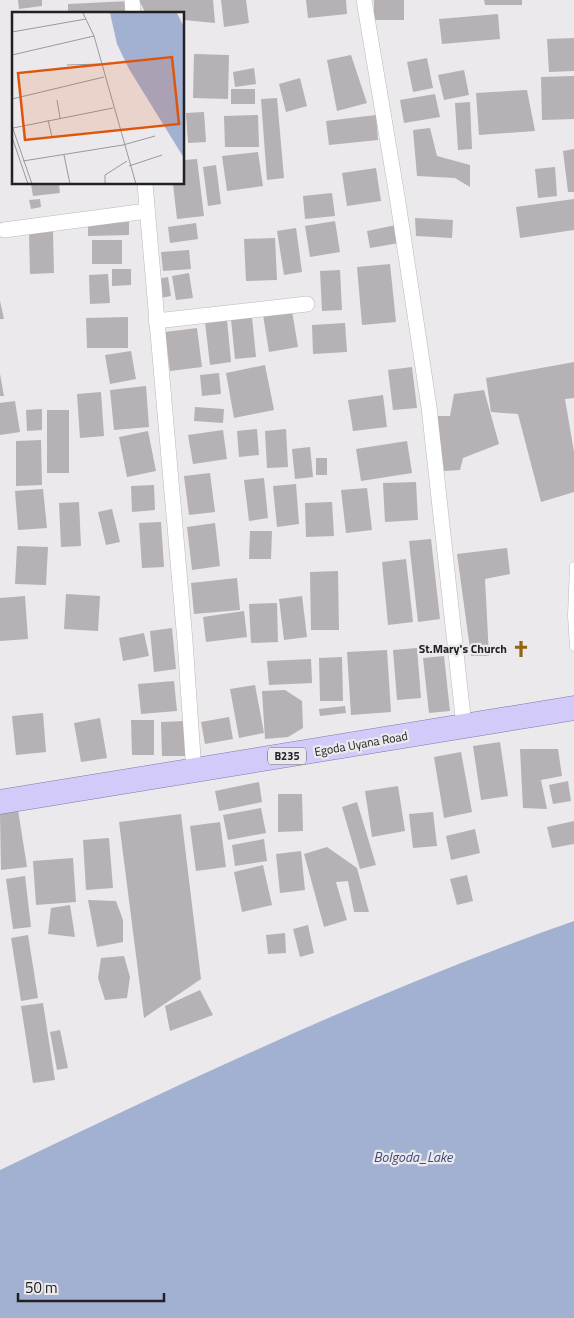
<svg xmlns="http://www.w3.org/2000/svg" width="574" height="1318" font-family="'Titillium Web',sans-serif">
<rect width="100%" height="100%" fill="#ebe9ec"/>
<path fill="#a2b0d2" d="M 574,921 L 574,1318 L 0,1318 L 0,1170 C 188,1080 377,990 574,921 Z"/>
<g fill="#b5b1b4">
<polygon points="18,0 42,0 42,6 19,9"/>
<polygon points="139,0 213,0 215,23 184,20 184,14 146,14"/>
<polygon points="221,0 246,0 249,23 224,27"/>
<polygon points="306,0 346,0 347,14 308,18"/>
<rect x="374" y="0" width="30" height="20"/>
<polygon points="484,0 522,0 522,5 485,5"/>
<polygon points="130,1 131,14 68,14 68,4"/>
<polygon points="60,11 61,14 41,14 41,12"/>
<polygon points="498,14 500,39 442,44 439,19"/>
<polygon points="574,38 574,71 549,72 547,39"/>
<polygon points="194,54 229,55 228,99 193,98"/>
<polygon points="351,55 367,103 337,111 327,60"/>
<polygon points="427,58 433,88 413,92 407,62"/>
<polygon points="254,68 256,84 235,87 233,72"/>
<polygon points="464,70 469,95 444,100 438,75"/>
<polygon points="574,76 574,119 542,120 541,77"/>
<polygon points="300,78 307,106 286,112 279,84"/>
<rect x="231" y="89" width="24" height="15"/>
<polygon points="527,90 535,131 479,135 476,93"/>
<polygon points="435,94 440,117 404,123 400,100"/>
<polygon points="277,98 284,178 267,180 261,99"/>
<polygon points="470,102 472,149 458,150 455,103"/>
<polygon points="204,112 206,142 188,143 186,113"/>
<polygon points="258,115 259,147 225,147 224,116"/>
<polygon points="376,115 378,140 329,145 326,121"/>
<polygon points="430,128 437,156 470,165 470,187 455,178 417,176 413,130"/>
<polygon points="574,149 574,192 568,192 563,151"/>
<polygon points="258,152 263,186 227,191 222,156"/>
<polygon points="197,159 204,216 177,219 173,184 184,184 184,160"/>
<polygon points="216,165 221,204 208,206 203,167"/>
<polygon points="555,167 557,196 538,198 535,169"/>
<polygon points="376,168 381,201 347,206 342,173"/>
<polygon points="31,184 59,184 60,193 33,196"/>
<polygon points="332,193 335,216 305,219 303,196"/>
<polygon points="40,199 41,207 31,209 29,200"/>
<polygon points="574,199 574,230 520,238 516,207"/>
<polygon points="415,218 453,220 452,238 416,236"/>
<polygon points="335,221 340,252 310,257 305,226"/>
<polygon points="129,222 129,235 88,236 88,224"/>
<polygon points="196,223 198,239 170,243 168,227"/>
<polygon points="396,225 399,243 370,248 367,231"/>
<polygon points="296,228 302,272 284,275 277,231"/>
<polygon points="53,232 54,273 30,274 29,233"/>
<polygon points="275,238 277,280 246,281 244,239"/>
<rect x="92" y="240" width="30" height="24"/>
<polygon points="189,250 191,269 163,271 161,252"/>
<polygon points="390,264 396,322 362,325 357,267"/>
<polygon points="112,269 131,269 131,285 112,286"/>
<polygon points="340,270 342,310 322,311 320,271"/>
<polygon points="189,273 193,298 176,300 172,276"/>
<polygon points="108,274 110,303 90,304 89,275"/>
<polygon points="168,277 171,296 160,298 157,279"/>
<polygon points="0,301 4,319 0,319"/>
<polygon points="292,311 298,347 269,352 263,315"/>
<polygon points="128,317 128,348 87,348 86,318"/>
<polygon points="252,317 256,357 235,359 231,319"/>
<polygon points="227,320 231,362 210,365 205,322"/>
<polygon points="345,323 347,352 313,354 312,325"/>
<polygon points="197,328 202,367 170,371 165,332"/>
<polygon points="131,351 136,379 110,384 105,355"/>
<polygon points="574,362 574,398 565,399 574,452 574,492 541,502 518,414 491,412 486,378"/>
<polygon points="265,365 274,410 234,418 226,373"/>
<polygon points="412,367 417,408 393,410 388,370"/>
<polygon points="219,373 221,394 202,396 200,375"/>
<polygon points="0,374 4,396 0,396"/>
<polygon points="146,386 149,427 114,430 110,390"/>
<polygon points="484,390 499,444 463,458 460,470 444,471 437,416 450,416 454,394"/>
<polygon points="101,392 104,436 80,438 77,394"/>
<polygon points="383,395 387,427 353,431 348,400"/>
<polygon points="15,401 20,432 0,435 0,403"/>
<polygon points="195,407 224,409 223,423 194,421"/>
<polygon points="42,409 42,430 27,431 26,410"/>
<rect x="47" y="410" width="22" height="63"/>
<polygon points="257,429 259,455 239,457 237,431"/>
<polygon points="286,429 288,467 267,468 265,431"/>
<polygon points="223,430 227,459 193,464 188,435"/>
<polygon points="148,431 156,471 127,477 119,437"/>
<polygon points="41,440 42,485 16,486 16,441"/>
<polygon points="407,441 412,473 361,481 356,449"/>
<polygon points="310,447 313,477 295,479 292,449"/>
<rect x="316" y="458" width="11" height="17"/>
<polygon points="210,473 215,512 189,515 184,476"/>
<polygon points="264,478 268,518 249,521 244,480"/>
<polygon points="416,482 418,520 385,522 383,483"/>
<polygon points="296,484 299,524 277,527 273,486"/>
<polygon points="154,485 155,510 132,512 131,486"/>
<polygon points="367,488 372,530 346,533 341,490"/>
<polygon points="43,489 47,528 18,530 15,491"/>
<polygon points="79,502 81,546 61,547 59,503"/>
<polygon points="332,502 334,536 306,537 305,503"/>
<polygon points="112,509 120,542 106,545 98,512"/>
<polygon points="161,522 164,567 142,568 139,523"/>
<polygon points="215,523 220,566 192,570 187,527"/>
<polygon points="250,531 272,531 271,559 249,559"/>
<polygon points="431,539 440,619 418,622 409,541"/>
<polygon points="17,546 48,547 46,585 15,584"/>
<polygon points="507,548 510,574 485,579 489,656 471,656 457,554"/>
<polygon points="406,559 413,622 388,625 382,562"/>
<polygon points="338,571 339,630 311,630 310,572"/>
<polygon points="237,578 240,610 194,614 191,583"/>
<polygon points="66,594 100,596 98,631 64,629"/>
<polygon points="25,596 28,639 0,641 0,598"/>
<polygon points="302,596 307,637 284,640 279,599"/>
<polygon points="277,603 278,642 251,643 249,604"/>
<polygon points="244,611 247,637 206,642 203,617"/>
<polygon points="172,628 176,669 154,672 150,631"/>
<polygon points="144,633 149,656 123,661 119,638"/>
<polygon points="417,648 421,698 397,700 393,650"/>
<polygon points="387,650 391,712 351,715 347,652"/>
<polygon points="444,656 450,711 429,713 423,658"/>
<polygon points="342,657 343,701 320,701 319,658"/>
<polygon points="311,659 312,683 269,685 267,661"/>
<polygon points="174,681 177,711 141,714 138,684"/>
<polygon points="255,685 264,733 239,738 230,689"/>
<polygon points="285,690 302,701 303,728 288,737 265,739 262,691"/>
<polygon points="345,706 346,713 320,716 319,709"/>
<polygon points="43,713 46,752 16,755 12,716"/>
<polygon points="229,717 233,739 205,744 201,722"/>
<polygon points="100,718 107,758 81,762 74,723"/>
<polygon points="131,720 154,720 154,755 132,755"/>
<polygon points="184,721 185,756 162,756 161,722"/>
<polygon points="500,742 508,796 481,800 473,746"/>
<polygon points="520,749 558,749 562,776 541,780 547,809 523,808"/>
<polygon points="461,752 472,812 444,818 434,757"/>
<polygon points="568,781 571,801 553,804 549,785"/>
<polygon points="259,782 262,802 219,811 215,791"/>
<polygon points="398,786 405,831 372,837 365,791"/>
<polygon points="278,794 302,794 303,831 278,832"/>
<polygon points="357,802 376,865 360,869 342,807"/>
<polygon points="261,808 266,833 228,840 223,815"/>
<polygon points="18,810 27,867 1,870 0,813"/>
<polygon points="433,812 437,846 413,848 409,814"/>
<polygon points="181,814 201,979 144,1018 119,822"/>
<polygon points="574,821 574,844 552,848 547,827"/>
<polygon points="220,822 226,867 196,871 190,826"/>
<polygon points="475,829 480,853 451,860 446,836"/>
<polygon points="109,838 113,888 86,890 83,840"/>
<polygon points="264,839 267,861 235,866 232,845"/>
<polygon points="327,847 357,868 369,912 354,912 348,881 336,882 347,920 324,927 304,854"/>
<polygon points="301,851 305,890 280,893 276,854"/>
<polygon points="73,858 76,902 36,905 33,861"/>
<polygon points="263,865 272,905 242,912 234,872"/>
<polygon points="467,875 473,901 457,905 450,879"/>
<polygon points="25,876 31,927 13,929 6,879"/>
<polygon points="88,900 116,901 123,920 123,942 97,947"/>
<polygon points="70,905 75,937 48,934 51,908"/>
<polygon points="308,925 314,953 300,957 293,929"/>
<polygon points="285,933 286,953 268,954 266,935"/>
<polygon points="28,935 38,998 21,1001 11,938"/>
<polygon points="124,956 130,977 127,998 105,1000 98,978 101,958"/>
<polygon points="200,990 213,1015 170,1031 165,1006"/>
<polygon points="43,1003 55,1080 33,1083 21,1006"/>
<polygon points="60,1030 68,1068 57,1070 50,1032"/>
</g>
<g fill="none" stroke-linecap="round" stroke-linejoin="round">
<g stroke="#bab8bb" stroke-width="9">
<polyline id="service" points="574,566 572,616 574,647"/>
</g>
<g stroke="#bab8bb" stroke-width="16">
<g id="minor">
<polyline points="132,0 133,14"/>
<polyline points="364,0 397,196 429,407 464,726"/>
<polyline points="145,184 185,641 194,772"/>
<polyline points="4,230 147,211"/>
<polyline points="156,321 307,304"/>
</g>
</g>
<g stroke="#8177aa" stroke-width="25">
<polyline id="primary" points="0,802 574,708"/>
</g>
<use href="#service" stroke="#fff" stroke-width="8"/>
<use href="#minor" stroke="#fff" stroke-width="15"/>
<use href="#primary" stroke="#d2caf8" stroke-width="24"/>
</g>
<defs>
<g id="church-bare" transform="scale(1.35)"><path d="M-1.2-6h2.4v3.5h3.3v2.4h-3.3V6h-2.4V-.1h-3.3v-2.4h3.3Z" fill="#926510" stroke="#ebe9ec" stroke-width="2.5" paint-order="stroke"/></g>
</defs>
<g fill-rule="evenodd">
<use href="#church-bare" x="521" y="649"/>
</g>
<g text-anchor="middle" stroke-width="4.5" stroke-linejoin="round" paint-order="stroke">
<rect fill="#ebe9ec" stroke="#5e5c5f" stroke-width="1" x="268" y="747.5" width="38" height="17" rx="4"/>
<g font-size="11" font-weight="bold" fill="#212022">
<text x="287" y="760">B235</text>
</g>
<g font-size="12" font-weight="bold" fill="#212022" stroke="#ebe9ec" text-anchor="end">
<text x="507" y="653">St.Mary's Church</text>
</g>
<g font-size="12" fill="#212022" stroke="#ebe9ec">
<text transform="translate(361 744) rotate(-10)" y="4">Egoda Uyana Road</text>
</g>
<g font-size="14" font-style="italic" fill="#3c4d7c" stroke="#ebe9ec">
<text x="413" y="1162">Bolgoda_Lake</text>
</g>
</g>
<g transform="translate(12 12)">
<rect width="172" height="172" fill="#ebe9ec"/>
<path d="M 98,1 L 165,1 L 172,15 L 172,146 L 117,57 L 105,32 Z" fill="#a2b0d2"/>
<path fill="none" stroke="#9a999b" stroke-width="1" d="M 71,1 L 82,24 L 124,172M 0,20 L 74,7M 0,43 L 82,24M 55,53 L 88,52M 0,87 L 92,65M 45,88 L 48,106M 36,108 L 40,125M 0,114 L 20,172M 1,116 L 101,96M 0,125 L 16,172M 52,143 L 58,172M 11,149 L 111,133 L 143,124M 117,154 L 150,143M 93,172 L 93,163 L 115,149"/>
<path fill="#de560d" fill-opacity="0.15" stroke="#de560d" stroke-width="2.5" d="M 160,45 L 167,112 L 13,128 L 6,61 Z"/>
<rect width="172" height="172" fill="none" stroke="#212022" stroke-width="2.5"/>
</g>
<path d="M18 1293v8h146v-8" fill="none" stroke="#212022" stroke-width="2.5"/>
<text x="25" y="1293" font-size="15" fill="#212022" stroke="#ebe9ec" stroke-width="4" paint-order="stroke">50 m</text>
</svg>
